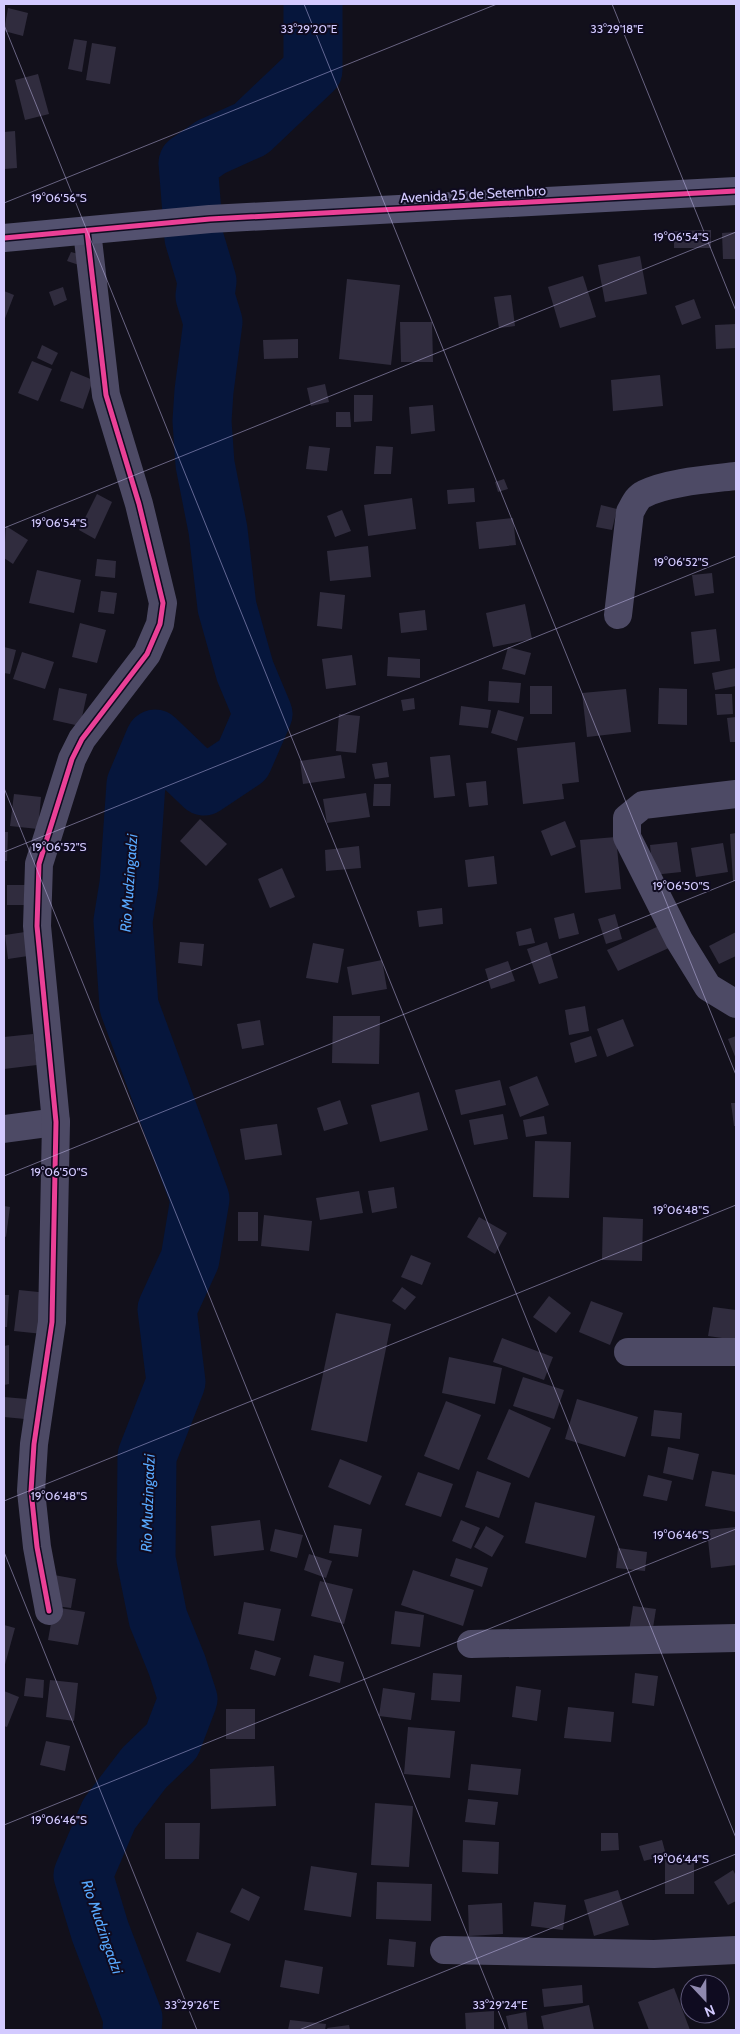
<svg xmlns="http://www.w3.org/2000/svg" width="740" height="2034" font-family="Cabin,sans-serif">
<rect width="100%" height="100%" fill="#12101b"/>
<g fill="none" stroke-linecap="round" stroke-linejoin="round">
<polyline stroke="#06163c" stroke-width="59" points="132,2030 133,2018 100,1931 83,1875 109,1814 144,1768 172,1741 188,1699 177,1665 158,1618 146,1559 147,1456 176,1382 167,1309 190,1259 200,1199 129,1006 123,921 129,884 136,784 155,739 204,786 243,760 263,714 245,671 227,607 218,530 205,464 202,421 204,391 213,322 205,296 207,281 194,238 188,163 211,147 251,129 313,70 313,4"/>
</g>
<g fill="#302c3e">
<polygon points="8,8 28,13 23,36 4,31"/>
<polygon points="74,39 87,41 82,72 68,69"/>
<polygon points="92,43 116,47 110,84 86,80"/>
<polygon points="38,74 49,114 25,120 15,80"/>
<polygon points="15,131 17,168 4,169 4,132"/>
<polygon points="711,230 711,248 674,248 674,231"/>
<polygon points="736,232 736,259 723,259 722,233"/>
<polygon points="71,252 82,255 79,265 67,261"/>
<polygon points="640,256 647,294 605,302 598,265"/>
<polygon points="583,276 596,317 560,328 548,287"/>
<polygon points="347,279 400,285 391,365 339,359"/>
<polygon points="63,287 67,300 54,306 49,292"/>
<polygon points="4,291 14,295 4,321"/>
<polygon points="511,295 515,326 499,328 494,297"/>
<polygon points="694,299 701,318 682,325 675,306"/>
<polygon points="400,322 432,322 433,362 401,362"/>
<polygon points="736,324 736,348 716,349 715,325"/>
<polygon points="298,339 298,358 264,359 263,340"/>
<polygon points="42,345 58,353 52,365 37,358"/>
<polygon points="32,361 52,369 38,401 18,393"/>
<polygon points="71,371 93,380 83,409 60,401"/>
<polygon points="660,375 663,406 613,411 611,380"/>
<polygon points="325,384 329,402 311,406 307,388"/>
<polygon points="354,395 373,395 372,421 354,422"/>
<polygon points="433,405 435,431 411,434 409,407"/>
<polygon points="336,412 350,412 351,427 336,427"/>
<polygon points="309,446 330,448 327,471 306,469"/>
<polygon points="376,446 393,447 391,474 374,474"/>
<polygon points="504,479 508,489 498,492 495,482"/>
<polygon points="474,488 475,502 448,504 447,490"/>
<polygon points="97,494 112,502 95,539 79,530"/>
<polygon points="412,498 416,529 368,536 364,505"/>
<polygon points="601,505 617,509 612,530 596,527"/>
<polygon points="342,510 351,531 335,537 327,516"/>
<polygon points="513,518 516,545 479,549 476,522"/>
<polygon points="6,526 28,540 13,564 4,558"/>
<polygon points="368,546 371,577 330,581 327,551"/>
<polygon points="97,559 116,561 115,578 95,576"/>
<polygon points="37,570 81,580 74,613 29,603"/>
<polygon points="712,573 714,593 695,596 692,575"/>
<polygon points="101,591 117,593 114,614 98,612"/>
<polygon points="320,592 345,595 342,629 317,626"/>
<polygon points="525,604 532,639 493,647 486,613"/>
<polygon points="425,610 427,630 401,633 399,613"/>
<polygon points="80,623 106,630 97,663 72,657"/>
<polygon points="716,629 720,661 694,664 691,632"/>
<polygon points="4,647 16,650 10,674 4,673"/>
<polygon points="508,647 531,653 525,675 502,669"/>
<polygon points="22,652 54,662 45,689 13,679"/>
<polygon points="352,655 356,685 326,689 322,659"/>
<polygon points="388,657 420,659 420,678 387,676"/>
<polygon points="736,668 736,686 715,690 712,673"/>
<polygon points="489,681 521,683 519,703 488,701"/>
<rect x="530" y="686" width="22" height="28"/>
<polygon points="59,688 87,694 80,726 53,720"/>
<polygon points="659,688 687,689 687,725 658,724"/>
<polygon points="626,689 631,732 587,737 582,693"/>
<polygon points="715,694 732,694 733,714 717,715"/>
<polygon points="414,698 415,709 403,711 401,700"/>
<polygon points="461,706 491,710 488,728 459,725"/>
<polygon points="498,710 524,717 517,741 491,733"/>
<polygon points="339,714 360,716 356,753 336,751"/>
<polygon points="736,717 736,742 730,742 727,718"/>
<polygon points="575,742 579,782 562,784 564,799 523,804 517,748"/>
<polygon points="341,755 345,778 303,784 300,761"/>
<polygon points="450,755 455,796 434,798 430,757"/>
<polygon points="387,762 389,777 375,779 372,764"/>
<polygon points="486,781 488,805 469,807 466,783"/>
<polygon points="374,784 391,784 390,806 373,806"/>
<polygon points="366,793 370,817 327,823 323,799"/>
<polygon points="14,794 41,797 38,829 10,826"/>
<polygon points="200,819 227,844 206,866 180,841"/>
<polygon points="565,821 576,847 551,856 541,831"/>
<polygon points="4,832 8,832 7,861 4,861"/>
<polygon points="736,833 736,881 733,881 730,834"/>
<polygon points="616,837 621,889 585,893 580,840"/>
<polygon points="677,842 681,872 653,875 650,845"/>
<polygon points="723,843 728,872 696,877 691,848"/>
<polygon points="359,846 361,868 326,871 325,850"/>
<polygon points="494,856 497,884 468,887 465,860"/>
<polygon points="282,868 295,897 270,908 258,879"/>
<polygon points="7,885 25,885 24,905 7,905"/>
<polygon points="442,908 443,924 419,927 417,911"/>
<polygon points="574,913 579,934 559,939 554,918"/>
<polygon points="615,914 622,939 606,944 598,919"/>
<polygon points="661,925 671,947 618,971 607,950"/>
<polygon points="531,928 535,943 519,946 516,932"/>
<polygon points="25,932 28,956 8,959 5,935"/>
<polygon points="736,932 736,956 719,964 709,946"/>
<polygon points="180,942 204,944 202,966 178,963"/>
<polygon points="547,942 558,978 539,984 527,949"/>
<polygon points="313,943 344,949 338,983 306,978"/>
<polygon points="382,960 387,989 352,995 347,967"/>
<polygon points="508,961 515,981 491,989 485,969"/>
<polygon points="585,1006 589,1031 569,1035 565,1010"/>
<polygon points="333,1016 380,1016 379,1064 332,1063"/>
<polygon points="623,1019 634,1046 607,1057 597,1029"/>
<polygon points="260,1020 264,1045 242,1049 237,1024"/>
<polygon points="33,1034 37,1065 4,1069 4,1037"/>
<polygon points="591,1036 597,1056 575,1063 570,1043"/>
<polygon points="736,1036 736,1059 728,1039"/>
<polygon points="537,1076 549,1105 520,1117 509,1087"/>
<polygon points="500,1080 506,1105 461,1115 455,1090"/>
<polygon points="419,1092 428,1130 380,1142 371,1105"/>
<polygon points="340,1100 348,1124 324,1131 317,1108"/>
<polygon points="731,1103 736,1103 736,1126 734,1126"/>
<polygon points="503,1114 508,1139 474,1145 469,1120"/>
<polygon points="544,1116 547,1134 526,1137 523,1120"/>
<polygon points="277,1124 282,1155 245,1160 240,1129"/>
<polygon points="535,1141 571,1142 569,1198 533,1197"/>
<polygon points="394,1187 397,1208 372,1213 368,1191"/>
<polygon points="359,1191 363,1213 320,1220 316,1198"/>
<polygon points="4,1206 10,1207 6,1237 4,1236"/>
<rect x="238" y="1212" width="20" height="29"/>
<polygon points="264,1215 312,1221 309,1251 261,1246"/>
<polygon points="479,1217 507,1233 495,1254 467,1237"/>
<polygon points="603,1217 643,1219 642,1261 602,1260"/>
<polygon points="411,1255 431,1263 422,1285 401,1277"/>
<polygon points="402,1287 416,1297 405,1310 392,1301"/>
<polygon points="19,1290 48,1293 43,1334 14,1331"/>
<polygon points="4,1295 9,1295 7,1327 4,1327"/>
<polygon points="549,1296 571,1313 556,1333 533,1317"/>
<polygon points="591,1301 623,1313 610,1345 579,1332"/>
<polygon points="713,1307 736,1310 736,1340 708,1336"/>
<polygon points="336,1313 391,1324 367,1442 311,1430"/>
<polygon points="502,1338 553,1357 544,1380 493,1362"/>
<polygon points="9,1345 9,1384 4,1385 4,1346"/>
<polygon points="449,1357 502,1368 495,1404 442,1393"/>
<polygon points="523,1377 564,1390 554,1419 513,1406"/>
<polygon points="4,1397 27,1399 25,1419 4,1417"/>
<polygon points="577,1399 638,1417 625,1457 565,1439"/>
<polygon points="446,1401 481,1415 459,1470 424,1456"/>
<polygon points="509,1409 551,1428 529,1478 487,1459"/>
<polygon points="654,1410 682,1413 680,1439 651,1436"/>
<polygon points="668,1447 699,1454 693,1480 663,1473"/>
<polygon points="340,1459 382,1476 370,1505 328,1487"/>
<polygon points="477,1471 511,1483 499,1518 465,1507"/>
<polygon points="712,1471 736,1475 736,1512 705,1506"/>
<polygon points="418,1472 453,1484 441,1517 405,1505"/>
<polygon points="648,1475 672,1481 667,1501 643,1496"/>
<polygon points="535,1502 595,1516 586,1558 525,1543"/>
<polygon points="260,1520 264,1550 214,1556 211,1526"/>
<polygon points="461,1520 480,1528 471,1549 452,1541"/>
<polygon points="334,1525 362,1529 358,1557 329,1553"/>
<polygon points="486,1526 504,1536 492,1557 474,1547"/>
<polygon points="736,1527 736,1565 711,1568 707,1530"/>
<polygon points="275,1529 303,1535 297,1558 270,1551"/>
<polygon points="618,1548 647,1552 645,1571 616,1568"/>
<polygon points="309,1554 332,1561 326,1578 304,1570"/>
<polygon points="456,1558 488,1568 482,1587 450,1576"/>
<polygon points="413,1570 474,1590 463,1626 401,1605"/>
<polygon points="54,1575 76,1579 71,1608 49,1605"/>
<polygon points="320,1581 353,1589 344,1624 311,1616"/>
<polygon points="244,1602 281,1609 274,1641 238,1634"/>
<polygon points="633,1606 656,1609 652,1634 629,1631"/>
<polygon points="54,1607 85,1612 78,1645 48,1640"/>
<polygon points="395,1611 424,1615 420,1647 391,1644"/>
<polygon points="4,1625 15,1628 4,1668"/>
<polygon points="255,1650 281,1658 275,1676 250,1669"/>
<polygon points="314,1655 344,1662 340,1683 309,1676"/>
<polygon points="433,1673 462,1675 460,1702 431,1700"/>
<polygon points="635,1673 658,1676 654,1706 632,1703"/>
<polygon points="26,1678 44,1680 43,1698 24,1696"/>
<polygon points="50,1680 78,1683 74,1721 46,1717"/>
<polygon points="516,1686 541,1690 537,1721 512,1717"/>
<polygon points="383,1688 415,1693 411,1720 379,1716"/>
<polygon points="4,1691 19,1697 7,1727 4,1726"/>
<polygon points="568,1707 614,1712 611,1742 564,1738"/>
<rect x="226" y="1709" width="29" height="30"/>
<polygon points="408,1727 455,1731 450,1778 404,1774"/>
<polygon points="46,1741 70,1746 65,1771 40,1765"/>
<polygon points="471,1764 521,1769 518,1795 468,1790"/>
<polygon points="274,1766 276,1806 211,1809 210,1769"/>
<polygon points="468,1799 498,1802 495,1825 465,1822"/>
<polygon points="375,1803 413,1806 409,1867 371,1865"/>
<polygon points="165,1823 200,1823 199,1859 165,1859"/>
<polygon points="601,1833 618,1833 619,1850 601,1851"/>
<polygon points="463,1840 499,1842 498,1874 462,1872"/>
<polygon points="662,1840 666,1855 644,1861 639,1846"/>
<rect x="665" y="1859" width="29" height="35"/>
<polygon points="311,1866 357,1873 351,1917 304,1910"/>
<polygon points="733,1870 736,1876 736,1901 728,1905 714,1882"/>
<polygon points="377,1882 432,1884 431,1921 376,1919"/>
<polygon points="242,1888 260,1897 249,1921 230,1912"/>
<polygon points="618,1890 629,1925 594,1936 584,1900"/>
<polygon points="534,1902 566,1905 563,1930 531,1926"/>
<polygon points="502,1903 503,1934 469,1936 468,1905"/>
<polygon points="197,1932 231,1944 220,1973 186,1961"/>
<polygon points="389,1939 416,1942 414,1967 387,1965"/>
<polygon points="285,1960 323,1967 319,1994 280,1987"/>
<polygon points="582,1985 583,2003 544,2007 542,1989"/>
<polygon points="674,1988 690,2030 649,2030 638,2002"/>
<polygon points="589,2005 594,2030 544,2030 541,2016"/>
<polygon points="494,2011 494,2030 466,2030 465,2013"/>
<polygon points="526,2012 528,2030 509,2030 506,2016"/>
<polygon points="290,2020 326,2024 325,2030 288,2030"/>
<polygon points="349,2025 350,2030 328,2030 327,2028"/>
</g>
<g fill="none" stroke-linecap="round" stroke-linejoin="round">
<g stroke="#4d4a65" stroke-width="28">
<path d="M 618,615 L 630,512 C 634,505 637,497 644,494 C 667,482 711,479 736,476"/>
<polyline points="736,794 643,805 627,818 627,837 679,940 708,987 736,1004"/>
<polyline points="4,1129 56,1122"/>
<polyline points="628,1352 736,1352"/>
<polyline points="49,1611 37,1547 31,1491 34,1444 52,1322 56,1122 37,926 39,864 72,759 82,739 147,654 160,624 163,603 139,504 106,395 87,231"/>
<polyline points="471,1644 736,1638"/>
<polyline points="444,1950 654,1954 736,1950"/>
</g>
<polyline stroke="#53516f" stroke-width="28" points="4,238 210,219 736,191"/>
<g stroke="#0f0b20" stroke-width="8">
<g id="cycleway">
<polyline points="4,238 210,219 736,191"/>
<polyline points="49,1611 37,1547 31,1491 34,1444 52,1322 56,1122 37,926 39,864 72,759 82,739 147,654 160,624 163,603 139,504 106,395 87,231"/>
</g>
</g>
<use href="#cycleway" stroke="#ea4096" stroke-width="5"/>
</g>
<path fill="none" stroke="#d3caff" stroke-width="1" stroke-opacity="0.45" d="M 304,4 L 736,1075M 612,4 L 736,311M 4,25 L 736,1838M 4,203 L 497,4M 4,528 L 736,232M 4,788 L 506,2030M 4,852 L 736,556M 4,1176 L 736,880M 4,1501 L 736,1205M 4,1552 L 197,2030M 4,1825 L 736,1529M 299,2030 L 736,1854"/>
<g text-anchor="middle" stroke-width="4" stroke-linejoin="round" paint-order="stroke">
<g font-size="14" fill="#d3caff" stroke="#0f0b20">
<text transform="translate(473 194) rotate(-3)" y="5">Avenida 25 de Setembro</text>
</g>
<g font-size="15" font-style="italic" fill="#58a9ff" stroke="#0f0b20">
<text transform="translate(129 883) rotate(-86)" y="5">Rio Mudzingadzi</text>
<text transform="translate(148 1503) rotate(-88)" y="5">Rio Mudzingadzi</text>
<text transform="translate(102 1927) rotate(71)" y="5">Rio Mudzingadzi</text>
</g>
</g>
<g font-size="12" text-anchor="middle" fill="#d3caff" stroke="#0f0b20" stroke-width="4" stroke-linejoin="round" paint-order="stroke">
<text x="309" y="33">33°29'20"E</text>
<text x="617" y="33">33°29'18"E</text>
<text x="59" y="202">19°06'56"S</text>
<text x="681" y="241">19°06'54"S</text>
<text x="59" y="527">19°06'54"S</text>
<text x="681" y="566">19°06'52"S</text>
<text x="59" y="851">19°06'52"S</text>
<text x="681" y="890">19°06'50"S</text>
<text x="59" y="1176">19°06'50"S</text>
<text x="681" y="1214">19°06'48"S</text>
<text x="59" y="1500">19°06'48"S</text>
<text x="681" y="1539">19°06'46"S</text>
<text x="59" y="1824">19°06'46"S</text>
<text x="681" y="1863">19°06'44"S</text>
<text x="192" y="2009">33°29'26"E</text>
<text x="500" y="2009">33°29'24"E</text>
</g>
<rect width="740" height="2034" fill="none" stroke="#d3caff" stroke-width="10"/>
<g transform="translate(705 1999) rotate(158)"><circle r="24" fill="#0f0b20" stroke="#5d5779"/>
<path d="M0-4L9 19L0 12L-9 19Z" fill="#8f89af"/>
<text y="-8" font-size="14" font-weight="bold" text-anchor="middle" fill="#d3caff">N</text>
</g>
</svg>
